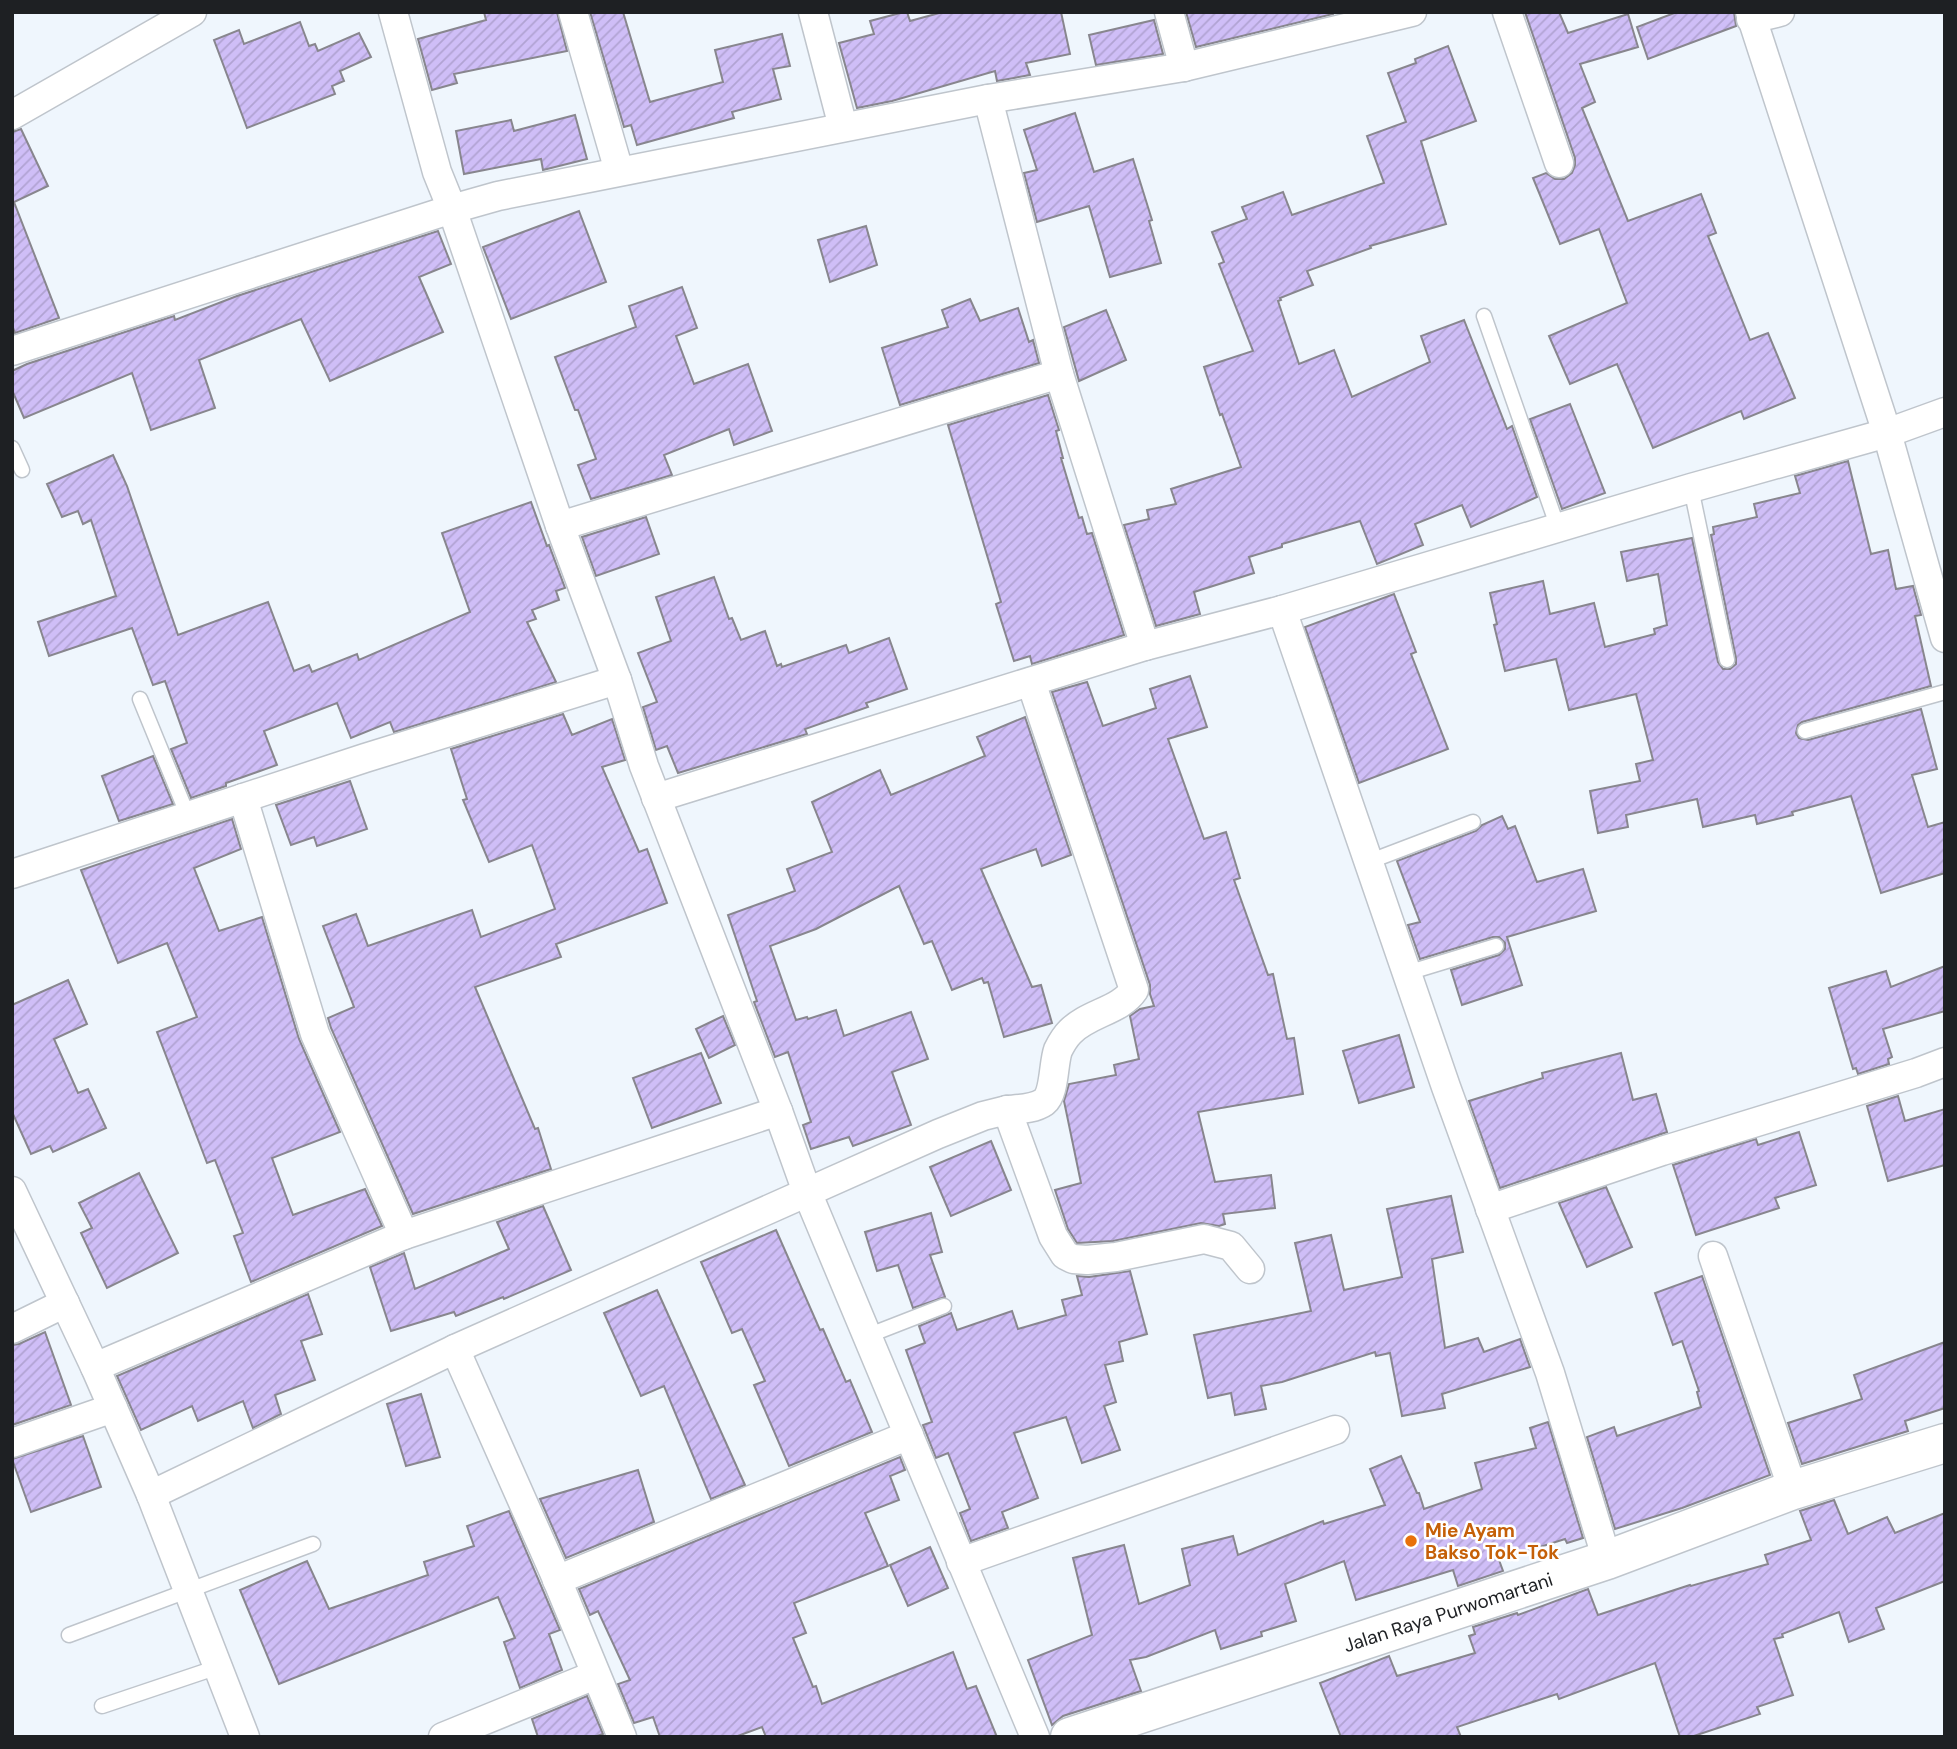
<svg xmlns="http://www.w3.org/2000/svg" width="1957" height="1749" font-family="'DM Sans',sans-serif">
<defs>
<pattern id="building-hatch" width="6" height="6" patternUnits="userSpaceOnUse" patternTransform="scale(1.75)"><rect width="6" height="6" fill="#cfbef7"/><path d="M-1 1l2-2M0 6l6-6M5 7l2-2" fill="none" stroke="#b1a3d3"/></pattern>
</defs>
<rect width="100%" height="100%" fill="#eff6fd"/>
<g fill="url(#building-hatch)" stroke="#88868e" stroke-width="2">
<polygon points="484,12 557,12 567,51 454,74 457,83 432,90 418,39 486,20"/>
<polygon points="590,12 623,12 650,102 723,82 715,50 782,34 790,66 773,69 781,99 732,112 734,118 637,145 631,125 624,127"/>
<polygon points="904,12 907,12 910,21 943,12 1061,12 1070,54 1026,63 1030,75 997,81 995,71 892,101 857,108 839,43 874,34 870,21"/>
<polygon points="1186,12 1333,12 1333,14 1196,47"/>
<polygon points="1525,12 1559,12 1568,33 1628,14 1638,47 1580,64 1595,102 1582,108 1628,221 1701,194 1716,233 1708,236 1750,340 1768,333 1795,398 1744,419 1741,411 1653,448 1617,364 1570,384 1549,336 1627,303 1599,229 1560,244 1533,178 1546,173 1555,179 1564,179 1572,173 1575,165 1575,158"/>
<polygon points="1677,12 1734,12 1736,26 1648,59 1637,27"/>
<polygon points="1154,20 1163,54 1096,65 1089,35"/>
<polygon points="300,22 309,46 315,44 318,51 359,33 371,57 340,71 344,81 332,86 335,94 247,128 214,40 239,30 244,44"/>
<polygon points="1448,46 1476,121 1421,141 1446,224 1370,246 1371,248 1307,271 1313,285 1280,298 1281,300 1278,301 1299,364 1334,350 1352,397 1430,362 1421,336 1464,320 1507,429 1512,426 1537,497 1471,527 1462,505 1415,524 1423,545 1377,564 1360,521 1282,544 1282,547 1249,557 1254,573 1194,592 1200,614 1156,626 1124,525 1149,519 1147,510 1176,504 1171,489 1241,467 1222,414 1220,415 1204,367 1253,351 1219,264 1224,262 1212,232 1247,219 1242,207 1283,192 1292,215 1384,183 1367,136 1406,122 1388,73 1416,63 1415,59"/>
<polygon points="1075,113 1094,172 1133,159 1152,220 1149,221 1161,263 1110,277 1089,206 1037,222 1024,173 1037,170 1024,130"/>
<polygon points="575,115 587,159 543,170 541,159 464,174 456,131 511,120 514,131"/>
<polygon points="21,129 48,186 14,202 59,318 15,333 12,325 12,132"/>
<polygon points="579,211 606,282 511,319 483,247"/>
<polygon points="866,226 877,265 830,282 818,240"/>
<polygon points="438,231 451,264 419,277 443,332 330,381 301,319 199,360 215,408 151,430 132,373 24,418 12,390 12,371 27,364 174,316 175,320 237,296"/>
<polygon points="682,287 697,328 676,336 694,384 748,364 772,431 734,445 729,429 664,455 672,475 591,499 578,465 596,459 578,410 575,410 555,357 636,327 629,306"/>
<polygon points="970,299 980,321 1018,308 1029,342 1033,340 1039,363 900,405 882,348 948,327 942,310"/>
<polygon points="1106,310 1126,360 1079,381 1064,327"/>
<polygon points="1048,395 1059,430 1056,431 1063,458 1061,458 1079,518 1082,517 1087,534 1092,533 1124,635 1032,664 1030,656 1014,661 996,604 1001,602 948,425"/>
<polygon points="1570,404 1605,493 1562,509 1530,419"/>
<polygon points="113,455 127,486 178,635 268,602 294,671 309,665 312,672 357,654 359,660 470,612 442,533 531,502 547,546 549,545 565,588 556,591 559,600 532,610 536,619 527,622 556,682 394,732 390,722 351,738 337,703 264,731 277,765 226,783 226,786 191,798 171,749 187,743 165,681 153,685 132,628 49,656 38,622 116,596 91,520 83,524 78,511 62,517 47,484"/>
<polygon points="1848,461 1871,554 1888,550 1896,589 1913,586 1921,615 1915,616 1931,686 1802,722 1798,725 1796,733 1799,738 1808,740 1921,709 1937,769 1912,775 1928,827 1945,822 1945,873 1881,893 1851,796 1792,812 1793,815 1757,824 1755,815 1703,827 1697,799 1626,815 1628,827 1598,833 1590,791 1640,781 1636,764 1653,760 1636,694 1569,710 1556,659 1505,671 1494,625 1497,624 1490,593 1543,581 1550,614 1594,603 1605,647 1655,634 1654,629 1667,625 1658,574 1627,581 1621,552 1692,538 1718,662 1723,669 1730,669 1736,664 1736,658 1711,535 1714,534 1713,527 1757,517 1754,504 1800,493 1795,476"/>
<polygon points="646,517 659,554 596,576 582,537"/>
<polygon points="714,577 729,619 732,618 741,640 765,631 777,666 781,664 782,667 846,645 849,653 889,638 907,689 866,703 868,707 805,729 807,734 678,773 667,746 656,750 643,707 657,702 638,653 671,641 656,597"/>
<polygon points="1394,594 1416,652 1411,654 1448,749 1359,783 1305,627"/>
<polygon points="1190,676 1207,727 1168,739 1204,839 1226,832 1240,878 1234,880 1268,975 1273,974 1287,1039 1294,1038 1303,1094 1198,1112 1215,1182 1271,1175 1275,1208 1223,1214 1225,1224 1219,1226 1201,1223 1113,1241 1077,1243 1068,1229 1055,1190 1081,1183 1064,1101 1069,1084 1116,1075 1114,1065 1139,1059 1130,1016 1140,1009 1154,1006 1150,994 1150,985 1052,692 1087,682 1103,726 1156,708 1150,689"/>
<polygon points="563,714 572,735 612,719 625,760 602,767 639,852 647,849 667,903 556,944 561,957 475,987 535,1129 538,1128 551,1169 413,1214 331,1028 328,1018 354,1007 323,926 356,914 368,946 472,910 481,937 555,909 532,845 489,862 463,800 467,799 451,749"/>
<polygon points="1025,717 1071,855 1042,866 1036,849 981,869 1032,987 1041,985 1052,1023 1004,1037 988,982 984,983 982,978 952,990 932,941 924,944 899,886 816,929 770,946 796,1020 807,1017 808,1019 836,1010 844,1036 911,1012 928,1059 892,1072 911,1125 853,1146 849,1137 811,1149 803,1125 811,1122 788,1052 775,1057 754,1002 757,1001 728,915 795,891 787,869 832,852 812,802 880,770 891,795 985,756 977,737"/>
<polygon points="153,756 173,804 119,821 102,776"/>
<polygon points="350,781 367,829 317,846 314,837 291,845 276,805"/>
<polygon points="1502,816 1508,829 1515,826 1537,882 1583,869 1596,911 1507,937 1522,985 1462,1005 1451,970 1499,955 1505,949 1505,943 1499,937 1493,937 1420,959 1408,925 1420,922 1397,861 1476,831 1482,825"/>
<polygon points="232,819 241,849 194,868 219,931 262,917 299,1039 340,1132 272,1158 293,1215 365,1189 382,1226 251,1282 234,1236 243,1233 215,1160 207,1163 157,1032 197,1017 167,943 118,963 81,870"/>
<polygon points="1945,966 1945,1011 1883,1029 1892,1057 1888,1059 1889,1064 1858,1074 1856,1068 1853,1069 1829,988 1886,971 1891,987"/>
<polygon points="68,980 87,1024 54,1039 78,1093 88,1089 106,1128 53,1152 50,1146 31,1154 12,1112 12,1005"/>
<polygon points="723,1016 735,1045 709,1058 696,1029"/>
<polygon points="1399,1035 1414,1087 1359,1103 1343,1051"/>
<polygon points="701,1053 721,1103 652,1128 633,1078"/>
<polygon points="1621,1053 1633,1100 1656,1094 1667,1132 1500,1188 1469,1101 1543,1078 1542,1073"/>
<polygon points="1898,1096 1905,1121 1945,1109 1945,1165 1888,1181 1867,1106"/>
<polygon points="1799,1132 1816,1185 1775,1198 1779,1208 1696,1235 1673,1165 1756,1139 1758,1145"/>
<polygon points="991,1141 1011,1190 951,1216 930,1167"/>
<polygon points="139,1173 178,1253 107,1288 81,1233 92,1228 79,1203"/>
<polygon points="1606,1187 1632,1247 1587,1267 1559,1203"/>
<polygon points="1451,1196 1463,1252 1432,1259 1445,1348 1478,1338 1484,1352 1520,1339 1530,1367 1442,1394 1445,1408 1402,1416 1390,1353 1376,1356 1375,1352 1282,1382 1261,1386 1266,1409 1235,1415 1231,1393 1208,1398 1194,1335 1311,1311 1295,1243 1331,1235 1344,1290 1402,1277 1387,1209"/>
<polygon points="543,1206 571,1270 504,1299 503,1297 456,1316 454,1312 391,1331 370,1267 404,1253 415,1289 509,1249 497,1222"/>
<polygon points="931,1213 942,1252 930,1255 945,1297 913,1308 898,1265 877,1271 865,1232"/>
<polygon points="776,1230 820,1330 823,1329 846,1382 850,1380 872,1432 789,1466 754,1385 765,1381 742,1329 732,1333 701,1262"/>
<polygon points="1130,1271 1147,1334 1119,1342 1123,1361 1105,1365 1116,1402 1104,1406 1120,1450 1082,1463 1066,1417 1014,1433 1038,1498 1002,1512 1008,1528 971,1541 960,1513 970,1509 948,1453 936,1458 923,1425 932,1422 906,1350 925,1343 919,1326 951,1313 957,1330 1012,1311 1018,1329 1066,1315 1062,1300 1082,1295 1077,1276 1089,1277"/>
<polygon points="1702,1276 1770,1475 1682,1508 1615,1529 1587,1437 1614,1427 1617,1436 1701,1407 1697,1392 1699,1391 1682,1341 1673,1345 1655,1293"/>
<polygon points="657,1290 745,1485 711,1499 664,1386 641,1396 604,1313"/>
<polygon points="308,1294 322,1334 301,1341 315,1380 275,1395 281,1414 253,1428 243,1401 198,1421 192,1406 141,1430 117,1376"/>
<polygon points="45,1332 71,1405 12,1425 12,1345 19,1344"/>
<polygon points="1945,1342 1945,1408 1905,1421 1908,1431 1802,1464 1788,1423 1862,1399 1854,1375"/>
<polygon points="421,1394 440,1457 406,1466 387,1404"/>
<polygon points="1548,1422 1583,1538 1567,1543 1565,1539 1499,1560 1503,1571 1458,1586 1453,1570 1356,1600 1344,1561 1285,1584 1296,1621 1261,1632 1262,1636 1221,1649 1215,1630 1146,1657 1130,1660 1141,1691 1063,1716 1052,1725 1028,1660 1092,1635 1073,1558 1124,1545 1139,1604 1190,1585 1182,1549 1233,1536 1238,1555 1323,1521 1324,1524 1385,1505 1370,1469 1401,1456 1417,1493 1419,1493 1424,1509 1482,1489 1475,1463 1536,1448 1530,1428"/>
<polygon points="83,1436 101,1487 31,1512 12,1459"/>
<polygon points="900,1457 905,1470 890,1476 899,1500 865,1513 888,1566 794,1603 806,1633 793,1638 813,1687 816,1686 822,1704 953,1652 967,1689 976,1686 997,1737 766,1737 762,1727 735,1737 660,1737 653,1717 634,1723 618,1684 630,1680 598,1611 590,1615 579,1589"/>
<polygon points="638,1470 654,1522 566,1558 540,1499"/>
<polygon points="1834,1500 1848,1534 1887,1517 1895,1533 1945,1513 1945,1581 1876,1608 1884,1629 1849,1642 1839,1612 1782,1634 1783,1637 1774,1639 1793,1695 1757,1707 1760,1714 1691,1737 1680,1737 1655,1663 1559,1699 1557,1694 1457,1727 1461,1737 1341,1737 1320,1683 1389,1656 1397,1676 1475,1653 1469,1636 1475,1634 1473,1627 1517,1613 1518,1615 1588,1589 1598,1615 1690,1585 1691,1586 1768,1564 1765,1555 1811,1540 1800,1511"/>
<polygon points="509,1511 560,1630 549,1634 562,1670 520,1688 504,1642 515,1638 498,1597 279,1684 240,1590 307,1561 329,1609 428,1575 424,1562 474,1546 467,1526"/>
<polygon points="930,1547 948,1588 908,1606 890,1565"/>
<polygon points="587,1696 603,1734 594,1737 538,1737 532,1719"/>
</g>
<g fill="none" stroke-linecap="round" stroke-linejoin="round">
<g stroke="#bfc5cc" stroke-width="17">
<g id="lane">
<polyline points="1484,316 1558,528"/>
<polyline points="12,448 22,470"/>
<polyline points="1691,488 1727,660"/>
<polyline points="140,699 188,816"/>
<polyline points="1805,731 1945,692"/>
<polyline points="1368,862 1473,822"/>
<polyline points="1407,973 1496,946"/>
<polyline points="867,1336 944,1306"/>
<polyline points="69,1635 313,1544"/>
<polyline points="102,1706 218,1667"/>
</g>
</g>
<g stroke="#bfc5cc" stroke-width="31">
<g id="street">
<polyline points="573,12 619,171"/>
<polyline points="813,12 843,127"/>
<polyline points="1169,12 1184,67"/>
<polyline points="1507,12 1559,163"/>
<polyline points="1750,12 1887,433 1945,638"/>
<polyline points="1751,19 1780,12"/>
<polyline points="988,99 1059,374 1145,646"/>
<polyline points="12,115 192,12"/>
<polyline points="12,351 452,209 437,172 393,12"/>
<polyline points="560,526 1059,374"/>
<polyline points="1282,610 1446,1087 1550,1373 1607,1560"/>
<polyline points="243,798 315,1034 404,1235"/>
<polyline points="656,798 1145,646 1282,610 1691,488 1887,433 1945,412"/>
<polyline points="12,874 365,758 617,680"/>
<path d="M 1007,1110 C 1019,1109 1034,1109 1044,1102 C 1055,1093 1053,1064 1058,1050 C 1061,1044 1066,1036 1070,1032 C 1088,1013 1120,1011 1134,990 L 1031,682"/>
<polyline points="12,1191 95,1367 151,1495 245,1737"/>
<polyline points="1490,1209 1662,1151 1916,1073 1945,1062"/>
<polyline points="1713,1256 1793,1490"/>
<polyline points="12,1329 65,1303"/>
<polyline points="455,1349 553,1570 622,1737"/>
<polyline points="95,1367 404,1235 778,1111"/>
<polyline points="12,1443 113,1408"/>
<polyline points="151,1495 455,1349 938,1134 983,1116 1007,1110 1053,1236 1065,1255 1073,1259 1087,1260 1116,1257 1204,1239 1231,1246 1250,1269"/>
<polyline points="961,1562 1335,1430"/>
<polyline points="557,1580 909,1435"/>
<polyline points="443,1737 595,1675"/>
<polyline points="1035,1737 807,1192 778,1111 644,766 617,680 560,526 452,209 498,196 988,99 1184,67 1412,12"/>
</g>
</g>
<g stroke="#bfc5cc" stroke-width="41">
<polyline id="secondary" points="1070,1737 1607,1560 1793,1490 1945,1443"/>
</g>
<use href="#lane" stroke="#fff" stroke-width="14"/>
<use href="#street" stroke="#fff" stroke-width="28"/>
<use href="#secondary" stroke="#fff" stroke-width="38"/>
</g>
<circle fill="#e8710a" stroke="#fff" stroke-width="2.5" cx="1411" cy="1541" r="7"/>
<g text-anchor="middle" stroke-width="5" stroke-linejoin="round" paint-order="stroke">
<g font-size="19" font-weight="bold" fill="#c56008" stroke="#fff" text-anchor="start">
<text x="1425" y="1537">Mie Ayam<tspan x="1425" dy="22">Bakso Tok-Tok</tspan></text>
</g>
<g font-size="19" fill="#1e2023" stroke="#fff">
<text transform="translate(1448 1612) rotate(-18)" y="7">Jalan Raya Purwomartani</text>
</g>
</g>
<rect width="1957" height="1749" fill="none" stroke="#1e2023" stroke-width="28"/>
</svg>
